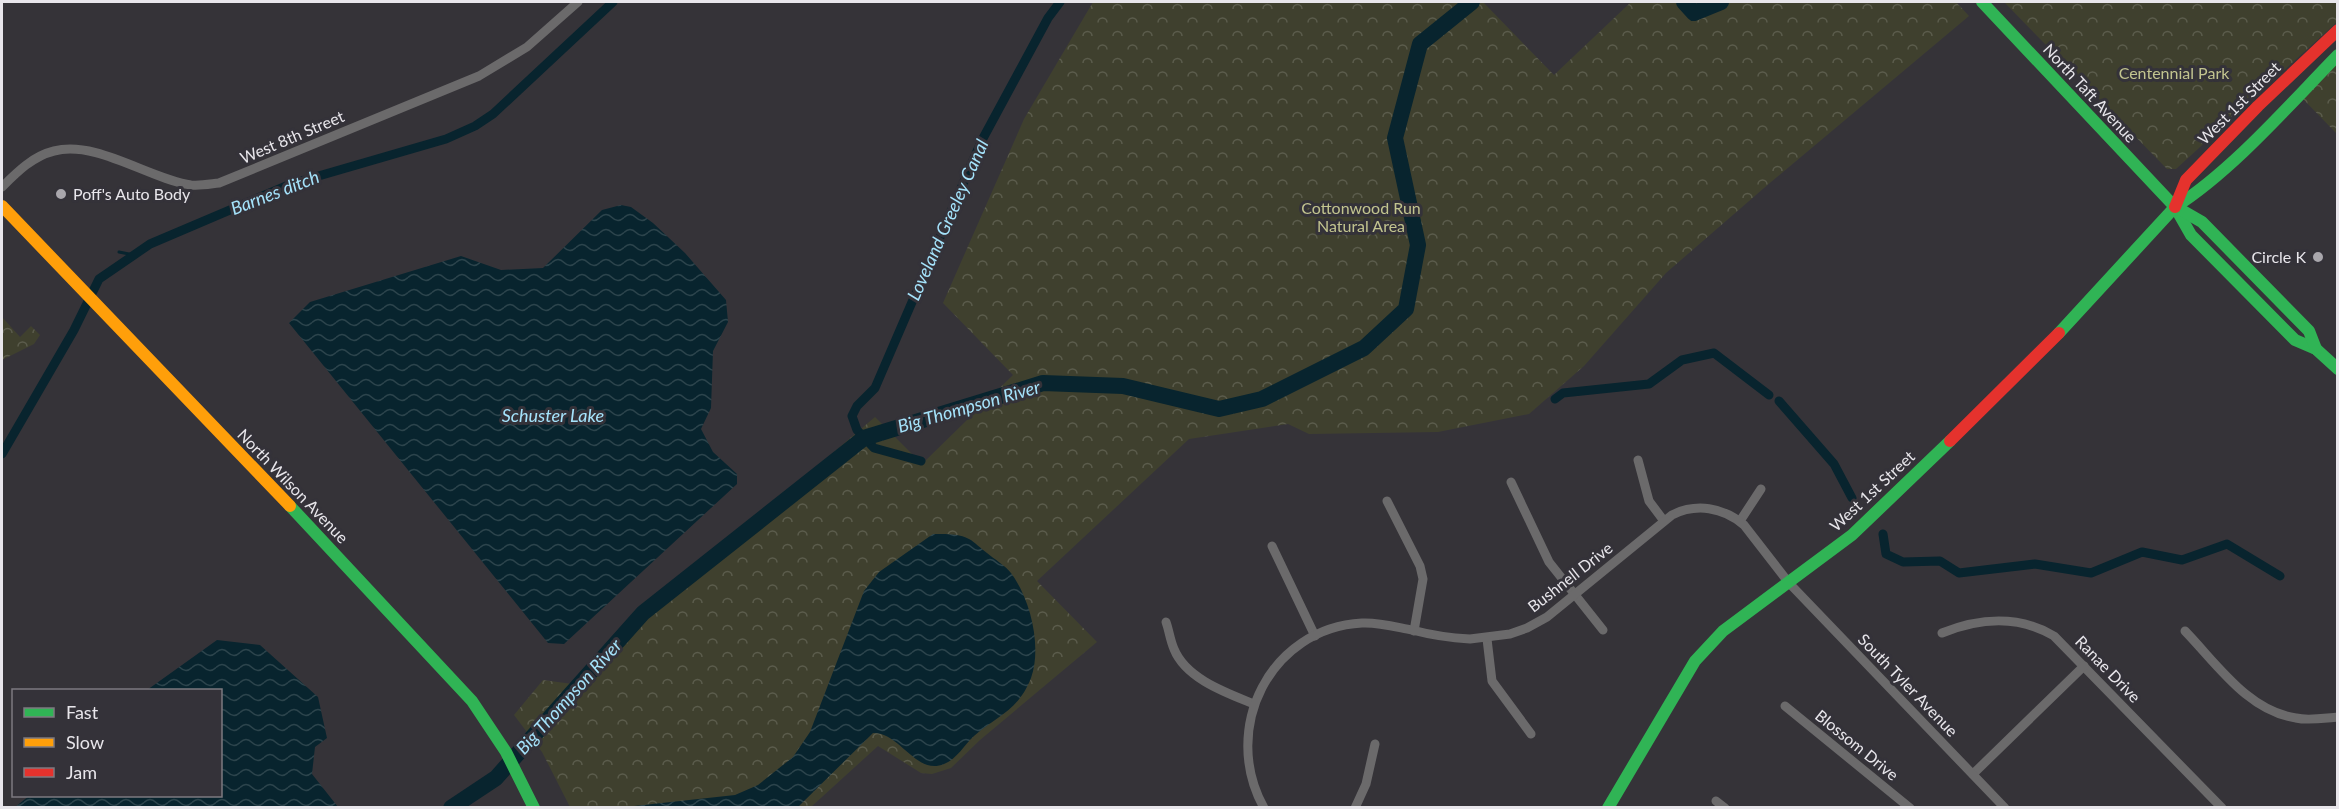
<svg xmlns="http://www.w3.org/2000/svg" width="2339" height="809" font-family="Lato,sans-serif">
<defs>
<pattern id="park-crowns" width="20" height="18" patternUnits="userSpaceOnUse" patternTransform="scale(1.5)"><rect width="20" height="18" fill="#3f402e"/><path d="M2 6a3 3 0 1 1 6 0M12 15a3 3 0 1 1 6 0" fill="none" stroke="#5b5c4c"/></pattern>
<pattern id="water-waves" width="16" height="10" patternUnits="userSpaceOnUse" patternTransform="scale(1.5)"><rect width="16" height="10" fill="#08242e"/><path d="M0 5q4-4 8 0t8 0" fill="none" stroke="#2c444c"/></pattern>
</defs>
<rect width="100%" height="100%" fill="#353338"/>
<g fill="url(#park-crowns)">
<polygon points="1093,2 1483,2 1554,75 1631,2 1956,2 1969,16 1771,182 1666,273 1584,366 1529,414 1438,432 1309,434 1288,424 1189,439 1037,581 1097,642 980,740 951,768 932,774 921,773 878,746 811,807 570,807 542,752 514,715 543,680 580,685 638,615 715,553 875,417 922,464 1013,375 943,303 1024,119"/>
<polygon points="2004,2 2337,2 2337,22 2176,169 2167,169"/>
<polygon points="2337,63 2337,134 2302,98"/>
<polygon points="2,317 20,337 31,326 40,335 34,344 2,360"/>
</g>
<g fill="url(#water-waves)">
<polygon points="621,205 631,207 653,223 685,253 726,300 728,322 713,351 711,408 701,429 713,452 737,474 737,484 564,644 548,643 289,323 310,302 461,256 501,270 543,268 602,210"/>
<path d="M 933,534 C 944,534 958,533 969,539 C 975,542 981,549 987,553 C 994,559 1006,566 1011,573 C 1031,600 1042,647 1031,678 C 1018,711 998,715 974,736 C 965,744 957,759 944,764 C 916,776 900,732 873,733 L 798,807 L 625,807 L 735,795 L 758,785 L 793,757 L 810,732 L 864,591 L 879,572 Z"/>
<polygon points="217,640 260,645 318,697 327,738 315,747 312,774 338,807 15,807 29,796 220,796 220,690 147,690"/>
</g>
<g fill="none" stroke-linecap="round" stroke-linejoin="round">
<polyline stroke="#08242e" stroke-width="3" points="119,252 134,255"/>
<g stroke="#08242e" stroke-width="9">
<polyline points="1555,399 1563,393 1649,384 1682,360 1714,353 1769,395"/>
<polyline points="1779,401 1834,464 1852,498"/>
<polyline points="2,454 74,330 99,279 134,255 150,244 291,184 446,139 475,126 493,114 613,2"/>
<polyline points="921,461 874,448 857,430 852,416 857,406 875,388 981,142 1048,18 1060,2"/>
<polyline points="1883,534 1886,554 1903,562 1940,561 1959,573 2035,564 2091,573 2142,552 2182,560 2227,544 2280,576"/>
</g>
<g stroke="#08242e" stroke-width="16">
<polyline points="1684,2 1694,13 1721,2"/>
<polyline points="451,808 496,778 643,613 864,438 1043,383 1123,386 1219,409 1262,399 1364,348 1406,309 1418,245 1395,138 1420,44 1472,2"/>
</g>
<g stroke="#6b6a6b" stroke-width="9">
<path d="M 2,187 C 17,172 33,156 54,151 C 97,140 149,179 191,185 C 200,186 210,184 219,183 L 479,76 L 527,47 L 578,2"/>
<polyline points="1638,460 1649,501 1664,521"/>
<polyline points="1511,482 1549,562 1603,630"/>
<polyline points="1387,501 1420,566 1423,579 1414,631"/>
<polyline points="1740,521 1761,489"/>
<polyline points="1272,546 1315,636"/>
<path d="M 1166,622 C 1169,630 1170,640 1174,649 C 1186,679 1227,693 1254,704"/>
<path d="M 2185,631 C 2217,664 2248,711 2296,718 C 2309,721 2324,718 2338,717"/>
<path d="M 1942,633 C 1979,618 2019,615 2054,636 L 2222,808"/>
<polyline points="1487,639 1492,681 1531,734"/>
<polyline points="1785,706 1910,808"/>
<polyline points="1973,774 2084,666"/>
<polyline points="1716,801 1725,808"/>
<path d="M 1264,808 C 1220,729 1270,628 1362,623 C 1378,622 1396,627 1412,630 C 1431,635 1451,638 1470,639 L 1510,634 L 1527,628 L 1547,617 L 1672,515 C 1696,503 1723,507 1744,525 L 1789,583 L 2005,808"/>
<polyline points="1355,808 1366,784 1375,744"/>
</g>
<g stroke="#30b455" stroke-width="12">
<polyline points="1982,2 2175,207 2191,235 2295,340 2316,349 2338,369"/>
<polyline points="2176,207 2202,222 2309,331 2316,349"/>
<path d="M 2059,333 L 2175,207 C 2233,170 2289,105 2338,55"/>
<polyline points="290,506 472,701 506,752 534,808"/>
<polyline points="1608,808 1695,661 1723,631 1852,535 1950,441"/>
</g>
<polyline stroke="#ff9f0a" stroke-width="12" points="2,206 290,506"/>
<g stroke="#e5322d" stroke-width="12">
<polyline points="2175,207 2186,180 2258,106 2338,30"/>
<polyline points="1950,441 2059,333"/>
</g>
</g>
<g fill="#a9a7ac" stroke="#343239" stroke-width="2">
<circle cx="61" cy="194" r="6"/>
<circle cx="2318" cy="257" r="6"/>
</g>
<g text-anchor="middle" stroke-width="6" stroke-linejoin="round" paint-order="stroke">
<g font-size="16" fill="#c2c48f" stroke="#343239">
<text x="2174" y="79">Centennial Park</text>
<text x="1361" y="214">Cottonwood Run<tspan x="1361" dy="18">Natural Area</tspan></text>
</g>
<g font-size="16" fill="#e8e6eb" stroke="#343239">
<text transform="translate(2090 93) rotate(47)" y="6">North Taft Avenue</text>
<text transform="translate(2239 103) rotate(-45)" y="6">West 1st Street</text>
<text transform="translate(292 137) rotate(-23)" y="6">West 8th Street</text>
<text transform="translate(293 486) rotate(46)" y="6">North Wilson Avenue</text>
<text transform="translate(1872 491) rotate(-43)" y="6">West 1st Street</text>
<text transform="translate(1570 577) rotate(-38)" y="6">Bushnell Drive</text>
<text transform="translate(2108 669) rotate(46)" y="6">Ranae Drive</text>
<text transform="translate(1908 685) rotate(46)" y="6">South Tyler Avenue</text>
<text transform="translate(1857 745) rotate(39)" y="6">Blossom Drive</text>
</g>
<g font-size="16" fill="#e8e6eb" stroke="#343239" text-anchor="start">
<text x="73" y="200">Poff's Auto Body</text>
<text x="2306" y="263" text-anchor="end">Circle K</text>
</g>
<g font-size="18" font-style="italic" fill="#a5e3fb" stroke="#343239">
<text transform="translate(275 193) rotate(-21)" y="6">Barnes ditch</text>
<text transform="translate(948 220) rotate(-66)" y="6">Loveland Greeley Canal</text>
<text transform="translate(969 407) rotate(-16)" y="6">Big Thompson River</text>
<text x="553" y="422">Schuster Lake</text>
<text transform="translate(569 697) rotate(-48)" y="6">Big Thompson River</text>
</g>
</g>
<rect width="2339" height="809" fill="none" stroke="#e8e6eb" stroke-width="6"/>
<rect x="12" y="689" width="210" height="108" fill="#343239" stroke="#7c7a80" stroke-width="1.5"/>
<rect x="24" y="708" width="30" height="9" fill="#30b455" stroke="#7c7a80" stroke-width="1.5"/>
<text x="66" y="719" font-size="18" fill="#e8e6eb">Fast</text>
<rect x="24" y="738" width="30" height="9" fill="#ff9f0a" stroke="#7c7a80" stroke-width="1.5"/>
<text x="66" y="749" font-size="18" fill="#e8e6eb">Slow</text>
<rect x="24" y="768" width="30" height="9" fill="#e5322d" stroke="#7c7a80" stroke-width="1.5"/>
<text x="66" y="779" font-size="18" fill="#e8e6eb">Jam</text>
</svg>
